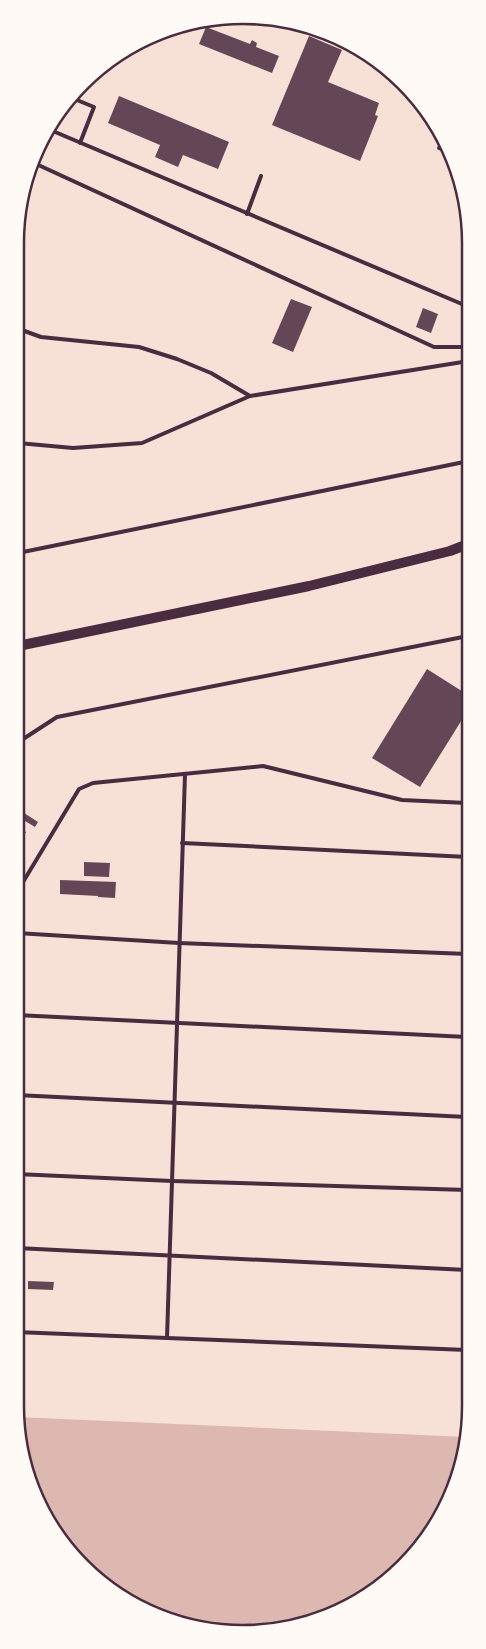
<svg xmlns="http://www.w3.org/2000/svg" width="486" height="1649" font-family="'Work Sans',sans-serif">
<rect width="100%" height="100%" fill="#f7e1d7"/>
<polygon fill="#dcb8b0" points="17,1417 467,1437 467,1450 440,1520 382,1587 302,1626 228,1633 142,1611 72,1557 32,1493"/>
<g fill="#644757">
<polygon points="206,27 250,44 252,40 257,43 256,47 279,56 272,73 199,44"/>
<polygon points="309,36 342,50 328,82 379,103 375,115 378,116 360,161 272,125"/>
<polygon points="119,96 229,142 218,169 183,155 178,167 155,157 160,145 108,123"/>
<polygon points="441,133 448,142 449,147 437,142"/>
<polygon points="291,299 312,307 293,352 272,343"/>
<polygon points="423,308 438,314 431,333 416,327"/>
<polygon points="427,669 468,695 468,710 420,787 372,758"/>
<polygon points="21,811 38,822 35,827 20,818 17,822 17,817"/>
<polygon points="17,826 26,832 17,846"/>
<polygon points="84,862 110,863 109,877 84,876"/>
<polygon points="60,880 116,882 115,898 98,897 98,896 60,894"/>
<polygon points="28,1281 54,1282 53,1290 28,1289"/>
</g>
<g fill="none" stroke-linecap="round" stroke-linejoin="round">
<g stroke="#4a2c40" stroke-width="4">
<polyline points="72,98 94,107 80,143"/>
<polyline points="48,129 469,307"/>
<polyline points="439,148 451,153"/>
<polyline points="34,163 434,347 469,347"/>
<polyline points="247,214 261,176"/>
<polyline points="19,329 41,337 139,347 177,359 211,373 250,396"/>
<polyline points="18,443 73,448 142,443 250,396 469,361"/>
<polyline points="18,553 469,461"/>
<polyline points="17,743 57,717 468,636"/>
<polyline points="182,843 468,857"/>
<polyline points="17,892 79,789 93,783 263,766 402,800 467,803 468,779"/>
<polyline points="17,933 179,943 468,954"/>
<polyline points="16,1015 467,1037"/>
<polyline points="16,1095 467,1117"/>
<polyline points="16,1174 172,1181 467,1190"/>
<polyline points="16,1248 467,1270"/>
<polyline points="15,1332 467,1350"/>
<polyline points="167,1338 185,774"/>
</g>
<polyline stroke="#4a2c40" stroke-width="10" points="18,646 309,586 450,551 468,544"/>
</g>
<path d="M0 0H486V1649H0ZM243 24H243A219 219 0 0 1 462 243V1406A219 219 0 0 1 243 1625H243A219 219 0 0 1 24 1406V243A219 219 0 0 1 243 24Z" fill="#fffaf5" fill-rule="evenodd"/>
<path fill="none" stroke="#4a2c40" stroke-width="2.5" d="M243 24H243A219 219 0 0 1 462 243V1406A219 219 0 0 1 243 1625H243A219 219 0 0 1 24 1406V243A219 219 0 0 1 243 24Z"/>
</svg>
